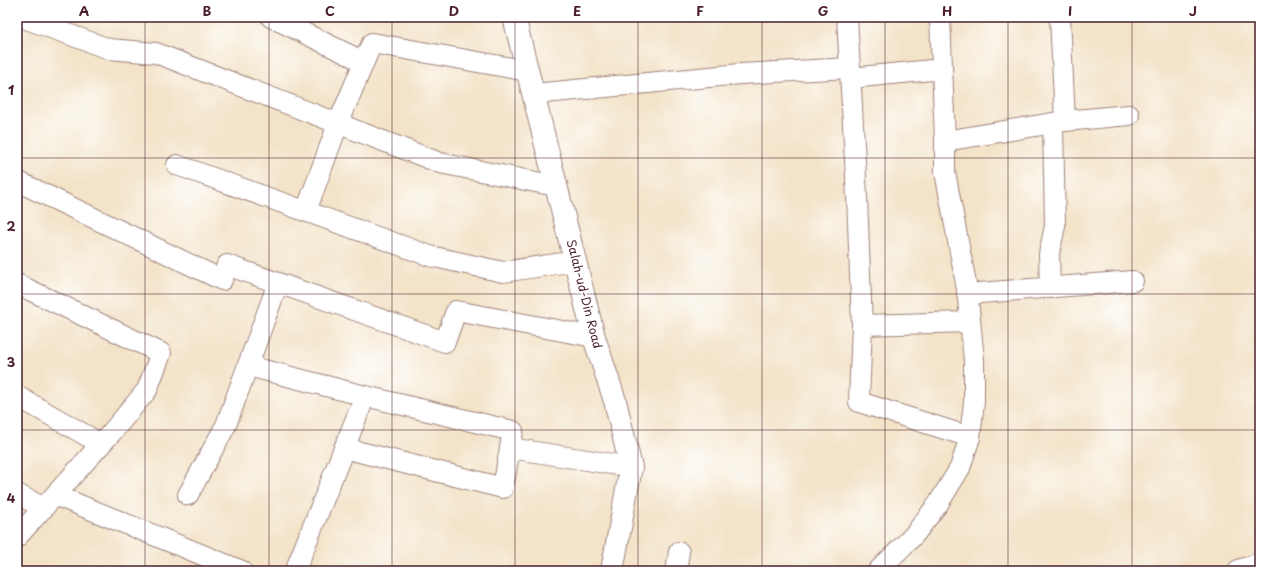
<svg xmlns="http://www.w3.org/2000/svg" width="1277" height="588" font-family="'Playpen Sans',sans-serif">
<rect width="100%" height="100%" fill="#fff"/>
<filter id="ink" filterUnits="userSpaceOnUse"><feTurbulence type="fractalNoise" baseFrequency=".025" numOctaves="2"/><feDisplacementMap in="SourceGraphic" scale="8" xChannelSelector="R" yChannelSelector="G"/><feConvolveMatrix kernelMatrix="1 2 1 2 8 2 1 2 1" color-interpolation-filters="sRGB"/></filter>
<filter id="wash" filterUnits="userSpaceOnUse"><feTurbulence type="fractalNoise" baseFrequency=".012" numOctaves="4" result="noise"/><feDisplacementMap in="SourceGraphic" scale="16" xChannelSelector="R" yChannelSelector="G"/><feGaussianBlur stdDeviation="0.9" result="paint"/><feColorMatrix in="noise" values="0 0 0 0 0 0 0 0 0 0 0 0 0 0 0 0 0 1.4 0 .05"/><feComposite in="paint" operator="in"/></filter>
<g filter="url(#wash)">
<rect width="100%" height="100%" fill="#f3e3c8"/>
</g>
<g filter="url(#ink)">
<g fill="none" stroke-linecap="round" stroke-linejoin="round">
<g stroke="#9e817a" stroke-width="22">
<g id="street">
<polyline points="21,17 109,49 156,53 440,163 556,186"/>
<polyline points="271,17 364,62"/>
<polyline points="847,17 857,197 862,325 859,402 970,437"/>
<polyline points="940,17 945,141"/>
<polyline points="1060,17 1065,121 1129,115"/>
<polyline points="851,78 942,69"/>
<polyline points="534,94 740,74 850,68"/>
<polyline points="177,165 430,256 503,272 575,261"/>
<polyline points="17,181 222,280 227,265 445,342 456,311 594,337"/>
<polyline points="306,211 338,124 372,43 528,71"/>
<polyline points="17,284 161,353 147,390 112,432 17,537"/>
<polyline points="1050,288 1049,254 1055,226 1053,123"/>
<polyline points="967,294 1133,281"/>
<polyline points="862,325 970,322"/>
<polyline points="248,366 365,396"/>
<polyline points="17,396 101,444"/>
<polyline points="344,448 503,488 510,448"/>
<polyline points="17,494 44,508"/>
<polyline points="55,495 242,571"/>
<polyline points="188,495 226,425 278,283"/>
<polyline points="295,571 365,396 513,431 510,448 631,467"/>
<polyline points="676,571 679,552"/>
<polyline points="878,571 914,535 938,504 960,468 970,437 974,402 974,360 967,289 945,172 945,141 1065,121"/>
</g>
</g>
<g stroke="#9e817a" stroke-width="24">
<g id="secondary">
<polyline points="514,17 594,337 615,401 631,467 612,571"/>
<polyline points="1239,571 1260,564"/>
</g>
</g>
<use href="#street" stroke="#fff" stroke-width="20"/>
<use href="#secondary" stroke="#fff" stroke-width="22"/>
</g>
</g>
<path fill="none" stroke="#4a1f2b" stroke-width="1" stroke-opacity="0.55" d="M 145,17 L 145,571M 269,17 L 269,571M 392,17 L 392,571M 515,17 L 515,571M 638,17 L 638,571M 762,17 L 762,571M 885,17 L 885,571M 1008,17 L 1008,571M 1132,17 L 1132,571M 17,158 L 1260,158M 17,294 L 1260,294M 17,430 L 1260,430"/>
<g text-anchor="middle" stroke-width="4" stroke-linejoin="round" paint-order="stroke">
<g font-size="12" fill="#4a1f2b" stroke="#fff">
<text transform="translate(584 294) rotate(76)" y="4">Salah-ud-Din Road</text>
</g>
</g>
<rect width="1277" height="588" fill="none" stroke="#fff" stroke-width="44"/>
<rect x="22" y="22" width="1233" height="544" fill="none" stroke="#4a1f2b" stroke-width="1.5"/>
<g font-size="13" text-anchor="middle" font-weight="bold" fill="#4a1f2b">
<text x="84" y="16">A</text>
<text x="207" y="16">B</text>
<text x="330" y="16">C</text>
<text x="454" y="16">D</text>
<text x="577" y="16">E</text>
<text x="700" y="16">F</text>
<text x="823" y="16">G</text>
<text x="947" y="16">H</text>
<text x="1070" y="16">I</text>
<text x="1193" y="16">J</text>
<text x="11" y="95">1</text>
<text x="11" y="231">2</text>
<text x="11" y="367">3</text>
<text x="11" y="503">4</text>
</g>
</svg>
